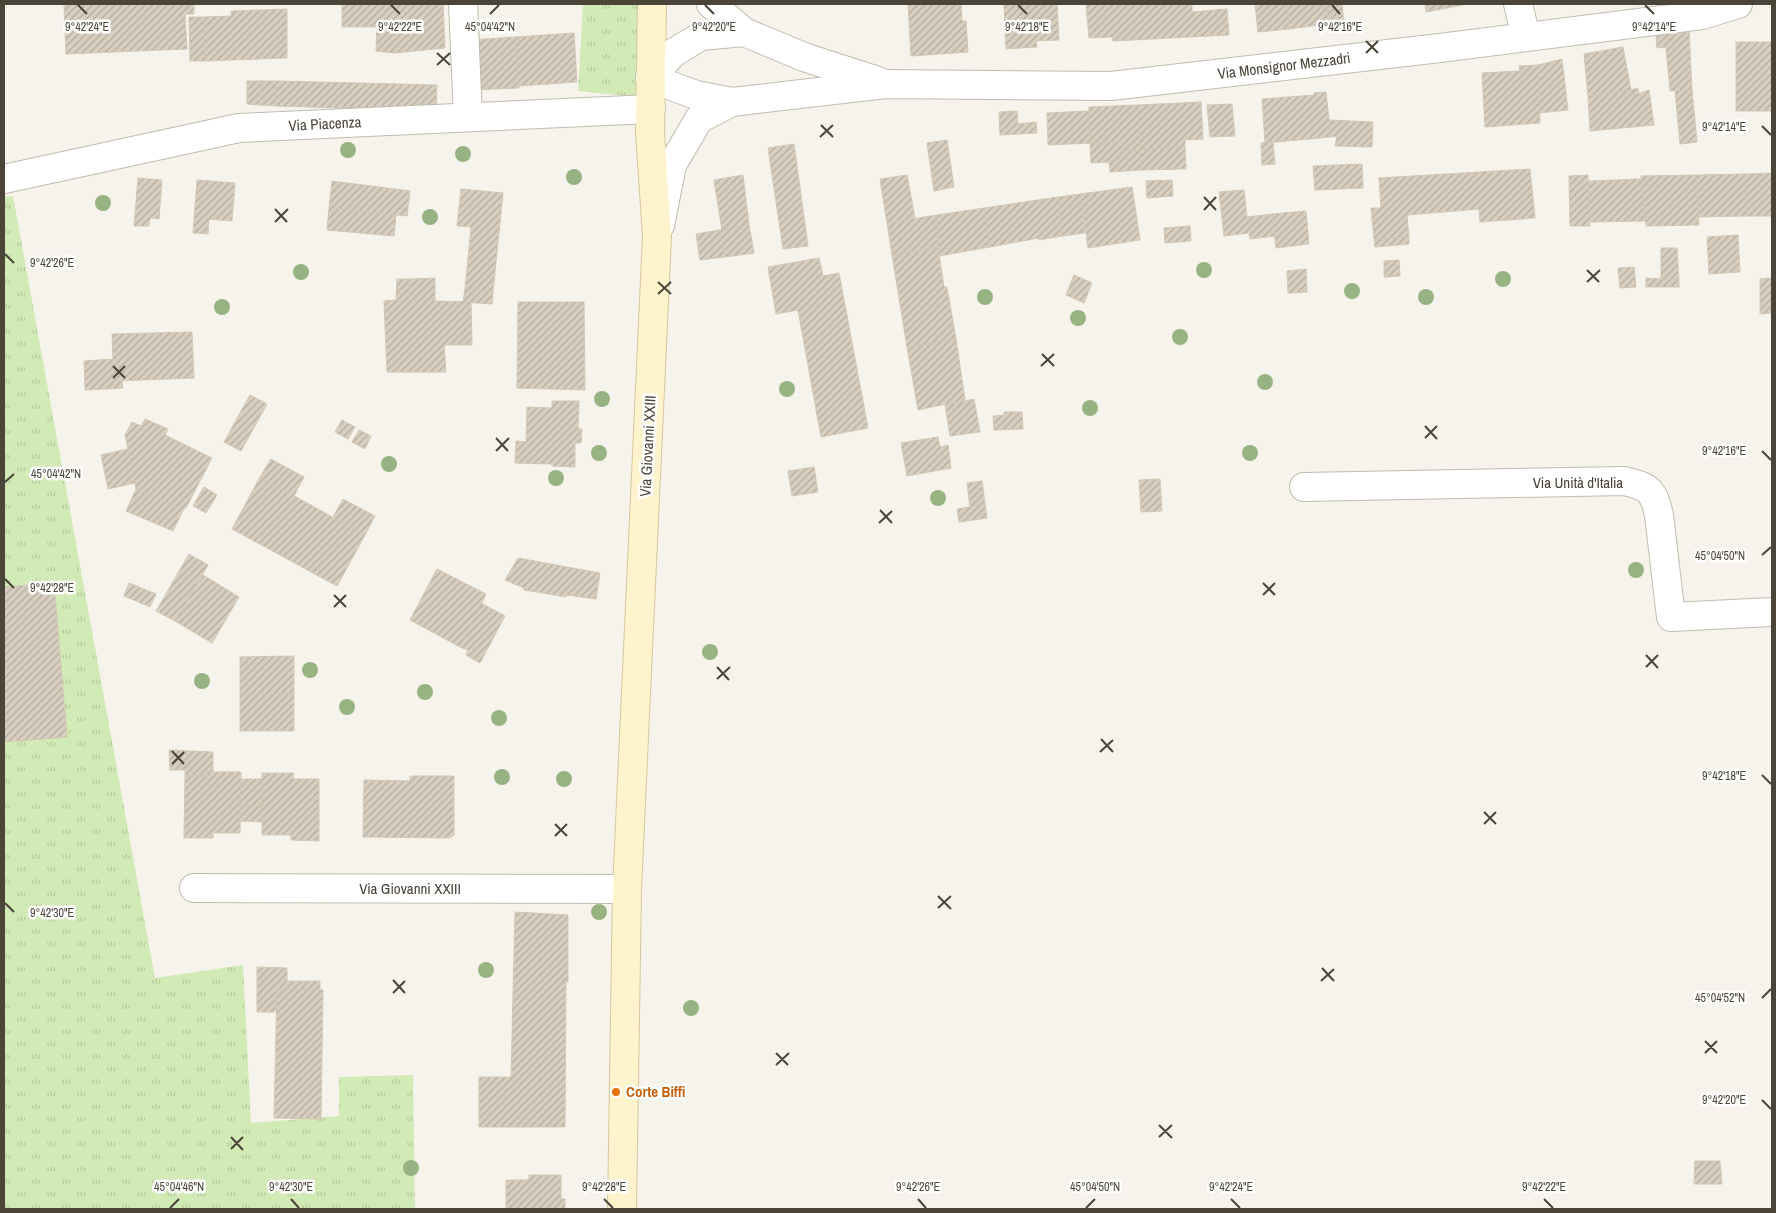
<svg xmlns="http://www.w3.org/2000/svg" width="1776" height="1213" font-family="'Archivo Narrow',sans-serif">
<defs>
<pattern id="grass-tufts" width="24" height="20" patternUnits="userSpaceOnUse" patternTransform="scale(1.25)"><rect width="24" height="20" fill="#d2eab5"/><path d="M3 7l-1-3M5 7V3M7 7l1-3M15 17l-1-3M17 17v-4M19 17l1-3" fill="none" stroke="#b6ca9c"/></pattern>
<pattern id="building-hatch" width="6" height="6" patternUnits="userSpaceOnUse" patternTransform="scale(1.25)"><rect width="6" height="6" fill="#d8cfc1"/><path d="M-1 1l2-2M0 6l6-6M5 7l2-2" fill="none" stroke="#b1aa9e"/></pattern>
</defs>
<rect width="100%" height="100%" fill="#f6f3ec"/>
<g fill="url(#grass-tufts)">
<polygon points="583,4 657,4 656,99 578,91"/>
<polygon points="13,196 155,978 243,965 251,1123 339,1116 339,1077 413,1075 415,1209 4,1209 4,197"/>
</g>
<g fill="url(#building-hatch)" stroke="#d3c7b4">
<polygon points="64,4 194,4 194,14 185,14 187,49 66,54"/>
<polygon points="342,4 443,4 445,48 394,53 376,51 377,27 342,27"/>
<polygon points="908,4 961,4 962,21 966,21 968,52 911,56"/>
<polygon points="1004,4 1057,4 1059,40 1036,41 1037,47 1006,49"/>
<polygon points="1086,4 1192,4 1192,12 1227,9 1229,35 1113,41 1112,37 1089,38"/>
<polygon points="1255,4 1288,4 1289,29 1258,32"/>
<polygon points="1288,4 1317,4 1318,7 1327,7 1328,24 1289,29"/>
<polygon points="1317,4 1342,4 1344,23 1328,24 1327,7 1318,7"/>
<polygon points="1425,4 1468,4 1426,12"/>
<polygon points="287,9 287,58 205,61 204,17 231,16 231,11"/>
<polygon points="189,17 204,17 205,61 190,61"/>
<polygon points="1689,29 1692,90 1670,91 1666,47 1657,48 1656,36"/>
<polygon points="574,33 577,82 518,86 515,37"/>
<polygon points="515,37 519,88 472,90 469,40"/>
<rect x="1736" y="42" width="36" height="69"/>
<polygon points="1623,47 1631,90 1588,96 1584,54"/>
<polygon points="1562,59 1568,110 1539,113 1538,65"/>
<polygon points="1538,65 1540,123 1485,127 1482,73 1520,71 1519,66"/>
<polygon points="247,81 262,81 260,105 247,104"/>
<polygon points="262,81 276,81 276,106 260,105"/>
<polygon points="276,81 437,85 436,111 276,106"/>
<polygon points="1638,88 1639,94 1632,96 1631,90"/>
<polygon points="1631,90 1632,96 1649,90 1654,125 1590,131 1588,96"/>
<polygon points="1692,90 1697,142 1680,144 1675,91"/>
<polygon points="1326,92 1331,137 1265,143 1262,99 1314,95 1314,93"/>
<polygon points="1201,102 1203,139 1185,140 1185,146 1140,150 1138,105"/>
<polygon points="1232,104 1235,136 1210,137 1207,105"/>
<polygon points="1138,105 1140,150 1122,151 1121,142 1090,143 1089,107"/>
<polygon points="1017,111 1018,124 1036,122 1037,133 1000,135 999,112"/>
<polygon points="1089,111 1090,143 1048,145 1047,113"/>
<polygon points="1329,120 1373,122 1372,147 1335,146 1337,136 1331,137"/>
<polygon points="947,140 954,187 934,191 927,143"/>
<polygon points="1121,142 1122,151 1140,150 1141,170 1110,172 1109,162 1091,163 1090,143"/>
<polygon points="1273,142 1275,164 1262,165 1261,143"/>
<polygon points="794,144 808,246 783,249 768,148"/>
<polygon points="1185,146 1186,169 1141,170 1140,150"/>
<polygon points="1362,164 1363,188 1315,190 1313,166"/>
<polygon points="1530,169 1535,218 1480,222 1479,209 1407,215 1409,237 1374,239 1371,208 1381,208 1379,178"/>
<polygon points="1772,173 1772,216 1747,216 1745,174"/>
<polygon points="1745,174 1747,216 1699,217 1696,175"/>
<polygon points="743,175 749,225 722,230 714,180"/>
<polygon points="907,175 915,218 887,223 880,179"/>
<polygon points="1588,175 1590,226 1570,226 1569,176"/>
<polygon points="1696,175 1699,225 1646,226 1641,176"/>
<polygon points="138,178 162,180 159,219 150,218 149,226 134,226"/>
<polygon points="1641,179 1645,221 1590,222 1589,181"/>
<polygon points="197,180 235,183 232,221 209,219 208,234 193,233"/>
<polygon points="1172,180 1173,196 1147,198 1146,181"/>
<polygon points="332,181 410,191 407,216 329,208"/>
<polygon points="1132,187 1140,240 1088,248 1081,194"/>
<polygon points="461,189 503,193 493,292 465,289 471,227 457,226"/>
<polygon points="1244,190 1247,217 1272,214 1275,236 1250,239 1249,233 1224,236 1219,192"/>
<polygon points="1081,194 1085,233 1062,236 1058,197"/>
<polygon points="1058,197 1062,236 1039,240 1039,238 990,247 984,208"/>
<polygon points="329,208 396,215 394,236 327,230"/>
<polygon points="984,208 990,247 939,256 937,215"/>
<polygon points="1306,211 1309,244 1276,248 1272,214"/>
<polygon points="937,215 938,247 892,255 887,223"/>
<polygon points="749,225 754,253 725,257 720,230"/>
<polygon points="1190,226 1191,241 1165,243 1164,228"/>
<polygon points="720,230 725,257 700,260 696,234"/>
<polygon points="1738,235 1740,272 1709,274 1707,237"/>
<polygon points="1409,237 1409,244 1375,247 1374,239"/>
<polygon points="938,247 944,287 947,287 956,339 907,347 892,255"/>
<polygon points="1661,248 1677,248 1679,280 1661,280"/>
<polygon points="819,258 823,276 839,273 868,428 821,437 798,310 776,314 768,267"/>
<polygon points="1399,260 1400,276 1384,277 1384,261"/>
<polygon points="1634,267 1636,287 1620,288 1618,268"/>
<polygon points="1306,269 1307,292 1288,293 1287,271"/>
<polygon points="1074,275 1092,283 1084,303 1066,295"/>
<polygon points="435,278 435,302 409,301 410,279"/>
<polygon points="1646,278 1679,280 1679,287 1646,287"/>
<polygon points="1772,278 1772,313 1760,314 1760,279"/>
<polygon points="397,279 410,279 409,301 396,300"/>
<polygon points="465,289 493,292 492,304 463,302"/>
<polygon points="396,300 471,302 472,345 444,345 446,372 387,372 384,301"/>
<polygon points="518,302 584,302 585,390 517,388"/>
<polygon points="192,332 194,378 114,381 112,334"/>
<polygon points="956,339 965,400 918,410 907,347"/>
<polygon points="113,359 114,381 122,381 123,388 85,390 84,361"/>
<polygon points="250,395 267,404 241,451 224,442"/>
<polygon points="974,399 980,432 950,436 945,405"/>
<polygon points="552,401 579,401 578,428 582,429 581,443 575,443 575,467 552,466 552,464 515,463 516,441 526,442 527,407 552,408"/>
<polygon points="1004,412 1022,412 1023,429 994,430 993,416 1004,415"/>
<polygon points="145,419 168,429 165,435 212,458 186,508 185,508 183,510 136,489 125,435 132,422 141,426"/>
<polygon points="342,420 355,427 348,439 335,432"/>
<polygon points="359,430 371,436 365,449 352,442"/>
<polygon points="938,437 940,447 948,445 951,468 907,476 901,443"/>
<polygon points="128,449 135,483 108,489 101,455"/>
<polygon points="271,459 304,477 294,496 260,477"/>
<polygon points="814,467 818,492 792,496 788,471"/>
<polygon points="260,477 365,535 337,586 232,529"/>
<polygon points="1160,479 1162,511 1141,512 1139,480"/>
<polygon points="982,481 987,518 959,522 957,509 970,507 967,483"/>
<polygon points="204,487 217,495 206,513 193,506"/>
<polygon points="136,489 183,510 173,531 126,511"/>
<polygon points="343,499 375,516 365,535 333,517"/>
<polygon points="189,554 208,565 175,621 156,611"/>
<polygon points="518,558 600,573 596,599 567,595 566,597 524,590 524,588 505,580"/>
<polygon points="437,569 486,594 460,647 410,620"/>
<polygon points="203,575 239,597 212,643 175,621"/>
<polygon points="54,583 67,737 4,742 4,587"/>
<polygon points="129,583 156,594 150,607 124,596"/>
<polygon points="481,603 505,616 480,663 466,655 468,650 460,647"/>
<polygon points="294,656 294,694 240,694 240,657"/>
<rect x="240" y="694" width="54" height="37"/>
<polygon points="169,750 213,752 213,772 207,772 208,776 185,776 185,770 170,770"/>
<polygon points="207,772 241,772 240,833 213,833 213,838 184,838 185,776 208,776"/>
<polygon points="262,773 294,773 293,779 319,779 319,841 291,840 291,835 262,835"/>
<polygon points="410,776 454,776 454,835 449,838 363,837 364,780 410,781"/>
<polygon points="241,779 262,779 262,806 240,806"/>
<polygon points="240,806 262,806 262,822 240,821"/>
<polygon points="515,912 568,915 568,982 566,982 565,1127 479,1127 479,1077 511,1077"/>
<polygon points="257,967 287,968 287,981 320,981 320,991 277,989 275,1012 257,1012"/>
<polygon points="277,989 323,990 321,1119 274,1118"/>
<polygon points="1695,1161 1720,1161 1722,1184 1694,1184"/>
<polygon points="529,1175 561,1175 561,1199 565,1199 565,1209 506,1209 506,1180 529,1180"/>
</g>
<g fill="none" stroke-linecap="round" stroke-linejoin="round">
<g stroke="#c2bbae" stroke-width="30">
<g id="street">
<polyline points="463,4 468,117"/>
<polyline points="711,4 744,32 804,57 878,81"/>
<polyline points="1518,4 1526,37"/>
<polyline points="744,32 701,36 673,53 650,78 696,95 732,102 886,84 1111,86 1440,48 1702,15 1738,4"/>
<polyline points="4,179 239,128 651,109"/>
<polyline points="660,225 672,165 699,119 732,102"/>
<path d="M 1304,487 L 1624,481 C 1649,487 1653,489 1659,515 L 1671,617 L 1772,612"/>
<polyline points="194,888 627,889"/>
</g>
</g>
<g stroke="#d6c79b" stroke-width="30">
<polyline id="secondary" points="622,1209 627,889 657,236 650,132 652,4"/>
</g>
<use href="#street" stroke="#fff" stroke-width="28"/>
<use href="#secondary" stroke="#fff3cd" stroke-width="28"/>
</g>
<g fill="#97b381">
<circle cx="348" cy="150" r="8"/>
<circle cx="463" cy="154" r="8"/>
<circle cx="574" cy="177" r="8"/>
<circle cx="103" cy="203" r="8"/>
<circle cx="430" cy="217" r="8"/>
<circle cx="1204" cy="270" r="8"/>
<circle cx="301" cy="272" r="8"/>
<circle cx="1503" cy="279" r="8"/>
<circle cx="1352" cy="291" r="8"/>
<circle cx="985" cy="297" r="8"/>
<circle cx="1426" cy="297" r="8"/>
<circle cx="222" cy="307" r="8"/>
<circle cx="1078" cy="318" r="8"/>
<circle cx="1180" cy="337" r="8"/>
<circle cx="1265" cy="382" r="8"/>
<circle cx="787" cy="389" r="8"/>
<circle cx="602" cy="399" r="8"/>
<circle cx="1090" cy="408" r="8"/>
<circle cx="599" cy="453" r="8"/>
<circle cx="1250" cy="453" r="8"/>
<circle cx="389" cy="464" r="8"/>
<circle cx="556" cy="478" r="8"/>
<circle cx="938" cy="498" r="8"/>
<circle cx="1636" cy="570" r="8"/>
<circle cx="710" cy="652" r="8"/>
<circle cx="310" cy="670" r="8"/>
<circle cx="202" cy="681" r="8"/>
<circle cx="425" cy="692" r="8"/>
<circle cx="347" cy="707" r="8"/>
<circle cx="499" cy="718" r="8"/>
<circle cx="502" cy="777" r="8"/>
<circle cx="564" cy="779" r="8"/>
<circle cx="599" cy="912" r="8"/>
<circle cx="486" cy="970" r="8"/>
<circle cx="691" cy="1008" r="8"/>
<circle cx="411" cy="1168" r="8"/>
</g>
<path fill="none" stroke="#4b4439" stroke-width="2" d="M 78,5 L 87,14M 391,5 L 400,14M 705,5 L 714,14M 1018,5 L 1027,14M 1332,5 L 1340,14M 1645,5 L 1654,14M 490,14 L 499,5M 1366,41 L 1378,53M 437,53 L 450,65M 1366,53 L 1378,41M 437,65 L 450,53M 821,125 L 833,137M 1762,126 L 1771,135M 820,137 L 833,125M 1204,197 L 1216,210M 275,209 L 287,222M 1204,210 L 1216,197M 275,222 L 288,209M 5,254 L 14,263M 1587,270 L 1599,282M 658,282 L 671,294M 1587,282 L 1600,270M 658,294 L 671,282M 1042,354 L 1054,366M 113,366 L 125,378M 1041,366 L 1054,354M 113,378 L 125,366M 1425,426 L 1437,439M 496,438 L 508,451M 1425,438 L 1437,426M 496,451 L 509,438M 1762,451 L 1771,460M 5,482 L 14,474M 880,510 L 892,523M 879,523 L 892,511M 1762,555 L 1771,547M 5,579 L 14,588M 1263,583 L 1275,595M 334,595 L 346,607M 1263,595 L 1275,583M 334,607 L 346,595M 1646,655 L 1658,668M 717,667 L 729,680M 1646,667 L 1658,655M 717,679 L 730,667M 1101,739 L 1113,752M 172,751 L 184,764M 1100,752 L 1113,740M 172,764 L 184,752M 1762,775 L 1771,784M 1484,812 L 1496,824M 555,824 L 567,836M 1484,824 L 1496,812M 555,836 L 567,824M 938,896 L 951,909M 5,903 L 14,912M 938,908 L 951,896M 1322,968 L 1334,981M 393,980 L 405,993M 1321,981 L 1334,969M 393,993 L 405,981M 1762,998 L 1771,989M 1705,1041 L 1717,1053M 776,1053 L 788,1065M 1705,1053 L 1717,1041M 776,1065 L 789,1053M 1762,1100 L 1771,1109M 1159,1125 L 1172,1138M 231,1137 L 243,1150M 1159,1137 L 1172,1125M 231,1149 L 243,1137M 291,1199 L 299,1208M 604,1199 L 613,1208M 918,1199 L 926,1208M 1231,1199 L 1240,1208M 1544,1199 L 1553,1208M 170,1208 L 179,1199M 1086,1208 L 1095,1199"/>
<circle fill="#e8710a" stroke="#fff" stroke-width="2" cx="616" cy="1092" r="5"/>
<g text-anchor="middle" stroke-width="5" stroke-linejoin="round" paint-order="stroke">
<g font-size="15" fill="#4b4439" stroke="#fff">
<text transform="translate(1284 66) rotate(-7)" y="5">Via Monsignor Mezzadri</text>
<text transform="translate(325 124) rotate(-3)" y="5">Via Piacenza</text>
<text transform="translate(648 446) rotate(-87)" y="5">Via Giovanni XXIII</text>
<text x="1578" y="488">Via Unità d'Italia</text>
<text x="410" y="894">Via Giovanni XXIII</text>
</g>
<g font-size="15" font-weight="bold" fill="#c56008" stroke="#fff" text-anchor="start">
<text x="626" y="1097">Corte Biffi</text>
</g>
</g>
<g font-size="12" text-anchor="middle" fill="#4b4439" stroke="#fff" stroke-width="5" stroke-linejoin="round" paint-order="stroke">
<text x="490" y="31">45°04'42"N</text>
<text x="87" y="31">9°42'24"E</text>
<text x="400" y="31">9°42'22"E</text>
<text x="714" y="31">9°42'20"E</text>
<text x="1027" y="31">9°42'18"E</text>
<text x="1340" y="31">9°42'16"E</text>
<text x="1654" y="31">9°42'14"E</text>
<text x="1724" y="131">9°42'14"E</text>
<text x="52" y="267">9°42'26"E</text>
<text x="1724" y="455">9°42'16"E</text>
<text x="56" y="478">45°04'42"N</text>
<text x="1720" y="560">45°04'50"N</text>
<text x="52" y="592">9°42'28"E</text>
<text x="1724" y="780">9°42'18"E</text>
<text x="52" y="917">9°42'30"E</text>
<text x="1720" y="1002">45°04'52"N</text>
<text x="1724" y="1104">9°42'20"E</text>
<text x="291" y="1191">9°42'30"E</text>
<text x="604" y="1191">9°42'28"E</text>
<text x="918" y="1191">9°42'26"E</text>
<text x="1231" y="1191">9°42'24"E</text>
<text x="1544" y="1191">9°42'22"E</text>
<text x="179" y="1191">45°04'46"N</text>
<text x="1095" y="1191">45°04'50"N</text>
</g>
<rect width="1776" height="1213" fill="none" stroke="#4b4439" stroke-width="10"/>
</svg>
